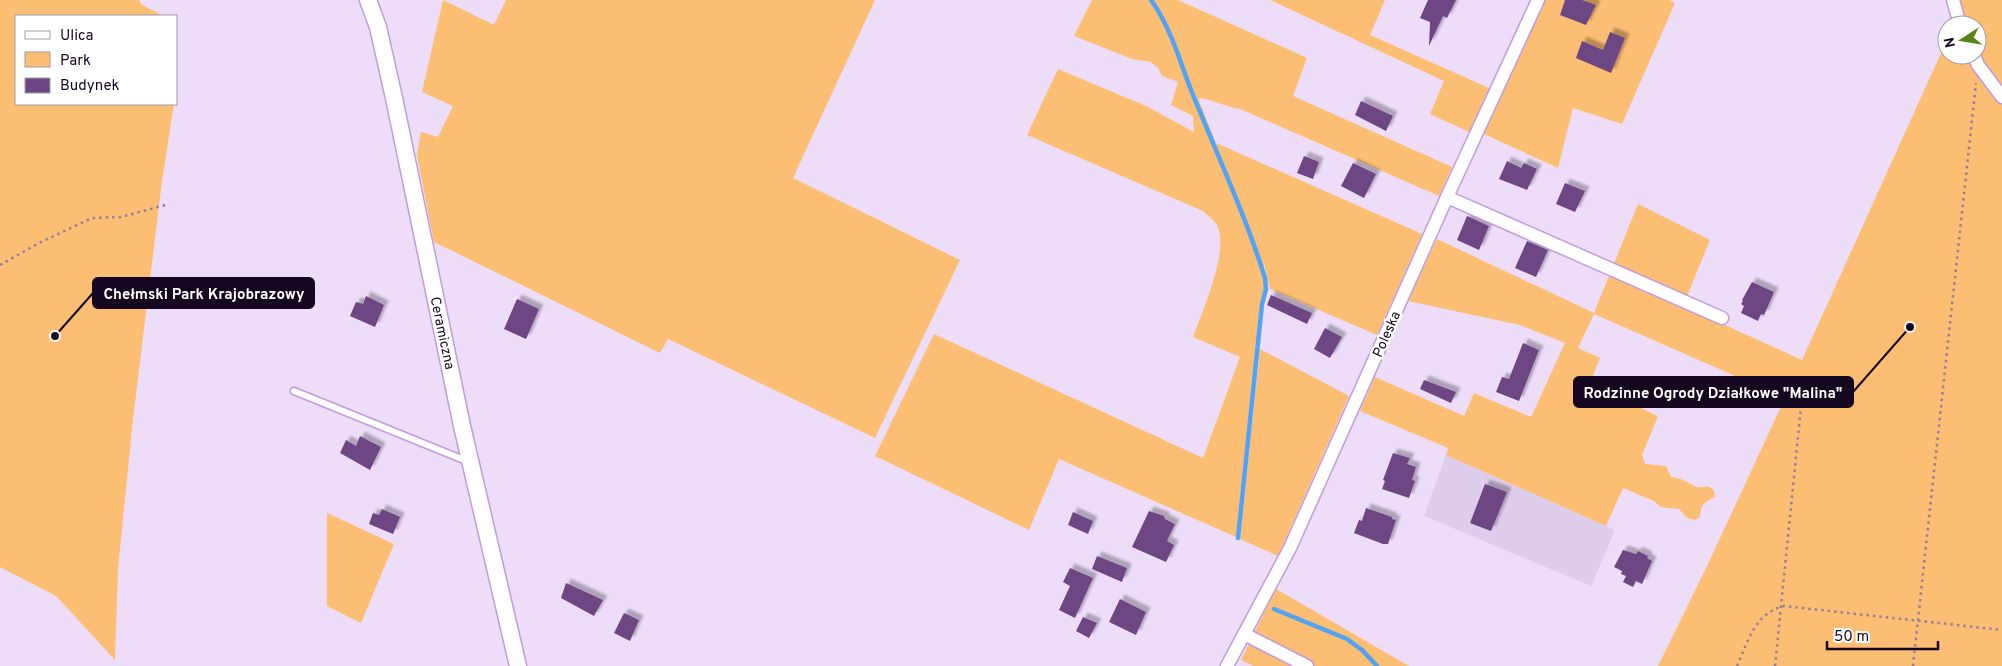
<svg xmlns="http://www.w3.org/2000/svg" width="2002" height="666" font-family="Overpass,sans-serif">
<defs>
<filter id="shadow"><feDropShadow dx="4.5" dy="-4.5" stdDeviation="1" flood-color="#0004"/></filter>
</defs>
<rect width="100%" height="100%" fill="#edddf9"/>
<polygon fill="#dfcdec" points="1446,455 1615,530 1591,586 1424,516"/>
<g fill="#fbbe72">
<polygon points="0,0 139,0 141,4 163,16 16,16 16,104 174,104 162,181 133,419 118,569 115,660 56,596 0,567"/>
<polygon points="443,0 494,25 506,0 875,0 793,178 960,260 875,438 668,339 660,353 434,242 417,155 421,132 438,137 453,106 422,92"/>
<path d="M 1092,0 L 1178,0 L 1307,58 L 1293,96 L 1452,167 L 1439,196 L 1240,109 C 1225,107 1213,99 1198,98 L 1216,143 L 1422,234 L 1377,335 L 1270,289 L 1264,263 L 1264,289 L 1260,304 L 1236,537 L 1059,459 L 1029,530 L 875,456 L 934,334 L 1203,458 L 1240,357 L 1193,337 C 1202,312 1230,250 1217,225 C 1214,220 1207,215 1203,211 L 1027,135 L 1058,69 L 1146,106 L 1194,132 L 1193,116 L 1171,105 L 1178,82 L 1162,76 L 1158,68 L 1151,62 L 1132,59 L 1074,36 Z"/>
<polygon points="1270,0 1385,0 1370,35 1489,88 1469,132 1430,114 1444,81"/>
<polygon points="1544,0 1669,0 1675,3 1622,124 1573,108 1558,168 1484,134"/>
<path d="M 1956,0 L 2002,0 L 2002,666 L 1658,666 L 1708,564 L 1785,398 L 1594,314 L 1578,348 L 1600,358 L 1592,378 L 1604,391 L 1658,416 L 1642,455 L 1645,464 L 1666,466 L 1671,477 C 1675,478 1680,478 1683,480 C 1693,484 1696,490 1707,486 L 1714,490 L 1715,497 C 1704,502 1701,504 1700,517 L 1695,520 L 1687,518 L 1679,509 L 1661,507 L 1654,501 L 1623,488 L 1606,526 L 1446,455 L 1448,448 L 1360,411 L 1375,377 L 1464,416 L 1474,393 L 1531,417 L 1565,343 L 1520,325 L 1408,301 L 1437,239 L 1594,313 L 1638,204 L 1710,240 L 1683,306 L 1802,360 L 1947,40 L 1947,55 L 1977,55 L 1977,25 L 1954,25 Z"/>
<polygon points="1260,349 1349,396 1278,556 1240,539"/>
<polygon points="327,513 394,544 361,623 327,606"/>
<polygon points="1276,589 1409,666 1254,666 1241,660"/>
</g>
<g fill="none" stroke-linecap="round" stroke-linejoin="round">
<g stroke="#50a3f7" stroke-width="4.5">
<path d="M 1151,0 C 1171,28 1179,59 1191,90 C 1216,152 1245,214 1265,278 L 1266,289 L 1262,304 L 1238,538"/>
<polyline points="1274,609 1347,639 1362,650 1377,666"/>
</g>
</g>
<g fill="#6c4684" filter="url(#shadow)">
<polygon points="1428,0 1456,0 1447,18 1443,16 1429,46 1430,22 1420,18"/>
<polygon points="1565,0 1582,0 1596,5 1586,25 1560,15"/>
<polygon points="1610,32 1625,38 1611,73 1576,58 1582,41 1603,50"/>
<polygon points="1361,101 1393,116 1386,131 1355,115"/>
<polygon points="1304,156 1319,162 1313,179 1297,173"/>
<polygon points="1507,161 1521,168 1524,163 1537,169 1527,190 1499,179"/>
<polygon points="1353,163 1376,174 1364,198 1341,186"/>
<polygon points="1565,183 1585,191 1575,212 1556,204"/>
<polygon points="1467,216 1489,226 1479,250 1457,240"/>
<polygon points="1527,241 1548,250 1536,277 1515,268"/>
<polygon points="1752,282 1774,292 1764,315 1761,314 1758,321 1741,313 1744,306 1741,304 1743,301 1742,300"/>
<polygon points="1271,295 1312,313 1307,324 1267,305"/>
<polygon points="366,296 384,305 375,327 350,316 356,302 363,304"/>
<polygon points="517,299 539,309 526,339 504,329"/>
<polygon points="1325,328 1342,337 1330,358 1314,349"/>
<polygon points="1523,343 1539,350 1519,401 1496,392 1502,377 1509,379"/>
<polygon points="1424,380 1456,392 1451,403 1420,389"/>
<polygon points="360,436 381,447 370,470 340,453 346,440 356,446"/>
<polygon points="1393,453 1410,458 1407,464 1416,467 1412,480 1415,481 1409,498 1382,489 1385,481 1383,480"/>
<polygon points="1485,484 1507,492 1491,531 1470,523"/>
<polygon points="1366,508 1392,517 1392,519 1396,520 1388,544 1383,544 1354,533 1359,520 1362,521"/>
<polygon points="382,509 400,517 393,534 369,524 373,513 379,515"/>
<polygon points="1149,511 1164,516 1165,519 1175,524 1167,541 1174,545 1166,562 1132,547"/>
<polygon points="1073,512 1093,521 1088,534 1068,525"/>
<polygon points="1623,550 1636,554 1638,551 1648,556 1647,558 1652,561 1642,584 1636,581 1633,587 1623,582 1626,576 1621,574 1622,571 1614,567"/>
<polygon points="1097,556 1127,568 1122,582 1092,569"/>
<polygon points="1070,568 1093,578 1075,618 1059,610 1070,586 1063,582"/>
<polygon points="566,583 603,600 594,616 561,598"/>
<polygon points="1120,599 1146,612 1136,635 1109,622"/>
<polygon points="624,613 639,620 630,641 614,633"/>
<polygon points="1083,617 1097,623 1089,638 1076,631"/>
</g>
<g fill="none" stroke-linecap="round" stroke-linejoin="round">
<g stroke="#c29ade" stroke-width="9">
<polyline id="service" points="294,391 469,462"/>
</g>
<g stroke="#c29ade" stroke-width="15">
<g id="minor">
<polyline points="1953,0 1960,25"/>
<polyline points="1974,55 1978,65 2002,97"/>
<polyline points="1447,197 1722,318"/>
<polyline points="1244,634 1307,666"/>
<polyline points="1227,666 1290,548 1447,197 1538,0"/>
</g>
</g>
<g stroke="#c29ade" stroke-width="19">
<polyline id="tertiary" points="368,0 378,27 394,98 462,426 518,666"/>
</g>
<g stroke="#91819c" stroke-width="2.5" stroke-dasharray="2.5 4" stroke-linecap="butt">
<polyline points="0,265 41,242 92,218 121,217 169,204"/>
<path d="M 1737,666 C 1748,641 1755,613 1784,606 L 2002,630"/>
<polyline points="1775,666 1803,387"/>
<polyline points="1913,666 1976,83"/>
</g>
<use href="#service" stroke="#fff" stroke-width="6"/>
<use href="#minor" stroke="#fff" stroke-width="12"/>
<use href="#tertiary" stroke="#fff" stroke-width="16"/>
</g>
<g text-anchor="middle" stroke-width="5" stroke-linejoin="round" paint-order="stroke">
<g font-size="14" fill="#160720" stroke="#fff">
<text transform="translate(443 333) rotate(78)" y="5">Ceramiczna</text>
<text transform="translate(1386 334) rotate(-66)" y="5">Poleska</text>
</g>
</g>
<path fill="none" stroke="#160720" stroke-width="2" d="M55 336L93 293M1910 327L1853 392"/>
<g fill="#160720" stroke="#fff" stroke-width="2">
<circle cx="55" cy="336" r="5"/>
<circle cx="1910" cy="327" r="5"/>
</g>
<g fill="#160720" stroke="#160720" stroke-width="2">
<rect x="93" y="278" width="221" height="30" rx="5"/>
<rect x="1574" y="377" width="279" height="30" rx="5"/>
</g>
<g font-size="15" text-anchor="middle" font-weight="bold" fill="#fff">
<text x="204" y="299">Chełmski Park Krajobrazowy</text>
<text x="1713" y="398">Rodzinne Ogrody Działkowe "Malina"</text>
</g>
<rect x="15" y="15" width="162" height="90" fill="#ffffff" stroke="#a29ca6"/>
<rect x="25" y="31" width="25" height="8" fill="#ffffff" stroke="#a29ca6"/>
<text x="60" y="40" font-size="15" fill="#160720">Ulica</text>
<rect x="25" y="52" width="25" height="15" fill="#fbbe72" stroke="#a29ca6"/>
<text x="60" y="65" font-size="15" fill="#160720">Park</text>
<rect x="25" y="78" width="25" height="15" fill="#6c4684" stroke="#a29ca6"/>
<text x="60" y="90" font-size="15" fill="#160720">Budynek</text>
<g transform="translate(1962 40) rotate(258)"><circle r="24" fill="#ffffff" stroke="#a29ca6"/>
<path d="M0-4L9 19L0 12L-9 19Z" fill="#578618"/>
<text y="-8" font-size="14" font-weight="bold" text-anchor="middle" fill="#160720">N</text>
</g>
<path d="M1827 641v8h111v-8" fill="none" stroke="#160720" stroke-width="2.5"/>
<text x="1834" y="641" font-size="15" fill="#160720" stroke="#ffffff" stroke-width="4" paint-order="stroke">50 m</text>
</svg>
